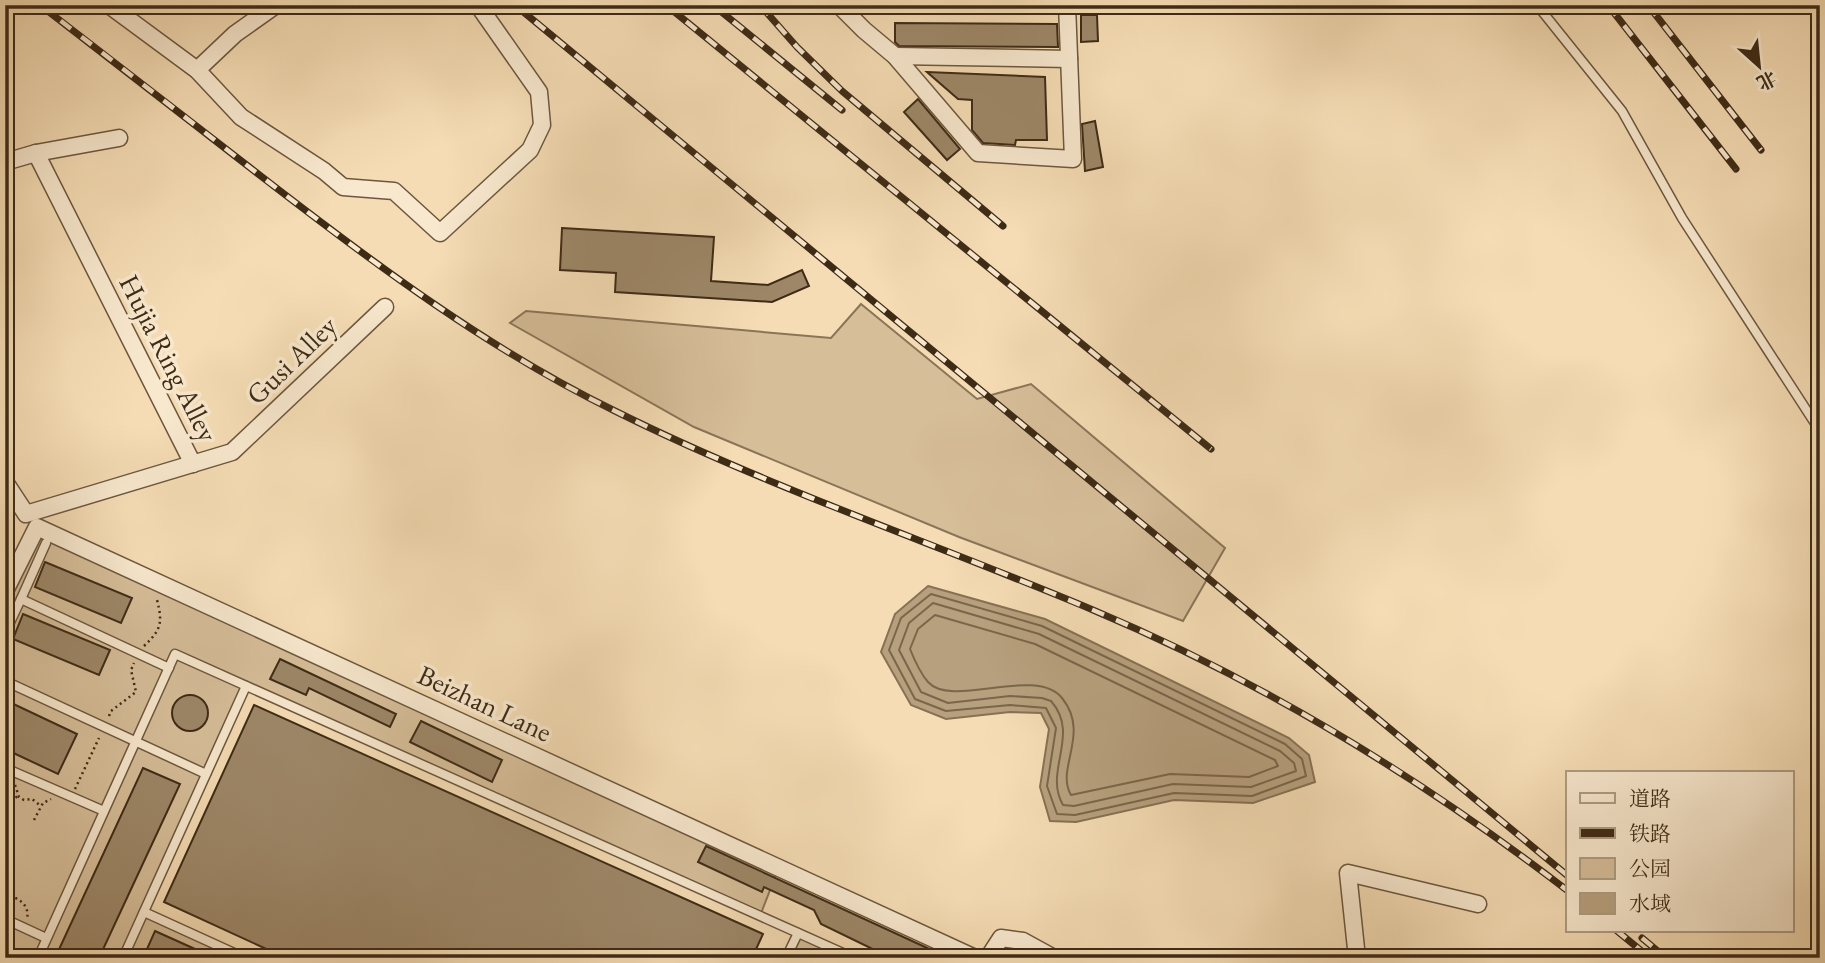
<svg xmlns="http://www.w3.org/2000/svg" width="1825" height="963" font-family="'EB Garamond','Noto Serif SC',serif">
<rect width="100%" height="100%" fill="#f5dcb4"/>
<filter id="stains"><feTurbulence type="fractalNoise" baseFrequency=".00286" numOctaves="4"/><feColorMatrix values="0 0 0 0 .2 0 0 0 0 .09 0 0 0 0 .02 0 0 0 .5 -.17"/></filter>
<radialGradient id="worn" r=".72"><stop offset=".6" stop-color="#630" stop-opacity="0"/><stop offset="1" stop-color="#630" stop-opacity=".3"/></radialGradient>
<g fill="#d6be99" stroke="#8a7458" stroke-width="2">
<polygon points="861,304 977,399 1031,384 1225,548 1183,621 959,537 694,427 510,323 526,311 831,338"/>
<polygon points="37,527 779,867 760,916 246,686 144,912 245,958 5,958 5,591"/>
<polygon points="798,933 854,958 786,958"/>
</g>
<polygon fill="#b7a07e" stroke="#877154" stroke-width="2" points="928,586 1045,619 1289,738 1309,755 1315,782 1253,803 1174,800 1076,822 1050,821 1040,787 1049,729 1041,713 1010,712 946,719 911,705 881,652 895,614"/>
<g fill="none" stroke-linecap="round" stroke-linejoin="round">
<g stroke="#7a664a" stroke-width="2">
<polygon points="931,594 1042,626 1285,744 1302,759 1306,776 1252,796 1174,793 1075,815 1057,814 1047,786 1056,728 1046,708 1010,705 946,711 915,699 889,650 901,618"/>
<path d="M 933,603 L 1039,634 L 1280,751 L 1294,763 L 1296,771 L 1251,787 L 1173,784 L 1074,806 L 1063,805 C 1043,771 1081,735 1051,701 L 1042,698 L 1010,696 L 948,703 L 921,692 L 899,650 L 909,623 Z"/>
<path d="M 935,615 L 1035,644 L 1275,760 L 1278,766 L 1249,777 L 1170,774 L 1071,795 C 1055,768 1091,734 1062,698 C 1036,665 952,709 928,682 C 921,674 914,659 910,649 L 918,629 Z"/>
</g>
</g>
<g fill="#9d8768" stroke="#3e2b16" stroke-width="2">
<polygon points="1081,15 1097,15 1098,41 1081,42"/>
<polygon points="895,23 1057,24 1058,47 899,46 895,42"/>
<polygon points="927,72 1045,77 1047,140 1016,140 1015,145 983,143 972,130 972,100 958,99"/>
<polygon points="918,99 960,149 947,160 904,112"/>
<polygon points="1095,121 1103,167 1085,171 1082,124"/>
<polygon points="562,228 714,237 711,281 768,285 802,270 809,286 772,302 615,292 616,273 560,270"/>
<polygon points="45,562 132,598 121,623 35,587"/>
<polygon points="23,614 110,650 99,675 13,639"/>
<polygon points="280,659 396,714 390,727 309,688 306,695 270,679"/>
<circle cx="190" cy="713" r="18"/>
<polygon points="5,700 77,734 58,774 5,749"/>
<polygon points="254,705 763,934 752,958 286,958 164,902"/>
<polygon points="421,721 502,760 492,782 410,742"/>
<polygon points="143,768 180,784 99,958 55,958"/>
<polygon points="706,846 949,958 891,958 821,924 814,910 764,887 762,892 698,862"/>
<polygon points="155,931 215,958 143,958"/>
</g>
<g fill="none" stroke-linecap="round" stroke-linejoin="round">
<g stroke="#6c573e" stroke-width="11">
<g id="lane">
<polyline points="1537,5 1622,111 1682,218 1820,431"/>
<polyline points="21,599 46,543"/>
<polyline points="5,633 21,599 169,668"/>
<polyline points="5,681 206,774"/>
<polyline points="5,768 104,811"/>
<polyline points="144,912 245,958"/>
<polyline points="5,919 46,938"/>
<polyline points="38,958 175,654 854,958"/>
<polyline points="123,958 246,686"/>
<polyline points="786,958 798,933"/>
</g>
</g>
<g stroke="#6c573e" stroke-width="19">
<g id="street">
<polyline points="109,5 197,70 241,117 324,171 343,187 394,191 440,233 530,150 542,125 539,92 478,5"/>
<polyline points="839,5 864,30 895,56 978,153 1073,159 1067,5"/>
<polyline points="895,56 1069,59"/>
<polyline points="197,70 235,34 276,5"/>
<polyline points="36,153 193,464"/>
<polyline points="5,162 36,153 119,138"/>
<polyline points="5,482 26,514 232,452 385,307"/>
<polyline points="5,591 37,527 975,958"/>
<polyline points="988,958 1001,938 1023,941 1054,958"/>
<polyline points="1357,958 1348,873 1478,904"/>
</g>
</g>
<g stroke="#3e2b16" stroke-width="2.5" stroke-dasharray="2 3.5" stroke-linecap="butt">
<path d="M 144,646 C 161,630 163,623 157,600"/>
<polyline points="109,716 111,711 136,692 131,670 134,663"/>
<polyline points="15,785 19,797 24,800 32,799 41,806"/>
<polyline points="75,789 99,738"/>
<polyline points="5,816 9,811 12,800 18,796"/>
<polyline points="34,820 43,803 51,799"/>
<path d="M 5,894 C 18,898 30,904 27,919"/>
</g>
<use href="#lane" stroke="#f8e8ce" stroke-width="8"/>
<use href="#street" stroke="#f8e8ce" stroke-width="16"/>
<g stroke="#3e2b16" stroke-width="7">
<g id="rail">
<path d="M 40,5 C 116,63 191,122 266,180 C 376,265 490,350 615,411 C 770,488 934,543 1093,610 C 1264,682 1421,778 1568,891"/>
<polyline points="515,5 1568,876"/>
<polyline points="666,5 1211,449"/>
<polyline points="713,5 842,110"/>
<polyline points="760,5 797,47 842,91 1003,226"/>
<polyline points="1608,5 1736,169"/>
<polyline points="1648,5 1761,150"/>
<polyline points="1616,930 1650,958"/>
<polyline points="1642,938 1666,958"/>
</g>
</g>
<use href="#rail" stroke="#f8e8ce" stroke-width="4.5" stroke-dasharray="13" stroke-linecap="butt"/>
</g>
<g text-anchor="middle" stroke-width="7" stroke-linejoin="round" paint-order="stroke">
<g font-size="28" fill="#3e2b16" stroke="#f8e8ce">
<text transform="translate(169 358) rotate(63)" y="10">Hujia Ring Alley</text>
<text transform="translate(291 360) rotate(-44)" y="10">Gusi Alley</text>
<text transform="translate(485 703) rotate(25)" y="10">Beizhan Lane</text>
</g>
</g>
<rect width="1825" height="963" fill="none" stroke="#f5dcb4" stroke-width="28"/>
<rect x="7" y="7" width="1811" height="949" fill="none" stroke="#3e2b16" stroke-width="3.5"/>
<rect x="14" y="14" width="1797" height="935" fill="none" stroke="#3e2b16" stroke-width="2"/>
<rect x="1566" y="771" width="228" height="161" fill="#f8e8ce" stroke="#ae9c84" stroke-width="2"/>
<rect x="1580" y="793" width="35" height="10" fill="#f8e8ce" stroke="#ae9c84" stroke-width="2"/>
<text x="1629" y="806" font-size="21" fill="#3e2b16">道路</text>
<rect x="1580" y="828" width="35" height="10" fill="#3e2b16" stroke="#ae9c84" stroke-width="2"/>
<text x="1629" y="841" font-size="21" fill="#3e2b16">铁路</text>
<rect x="1580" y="858" width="35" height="21" fill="#d6be99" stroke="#ae9c84" stroke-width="2"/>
<text x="1629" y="876" font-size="21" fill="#3e2b16">公园</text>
<rect x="1580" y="893" width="35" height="21" fill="#b7a07e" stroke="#ae9c84" stroke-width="2"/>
<text x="1629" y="911" font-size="21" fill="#3e2b16">水域</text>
<g transform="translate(1759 66) rotate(153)" stroke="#f8e8ce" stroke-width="5" paint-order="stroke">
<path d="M0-5L12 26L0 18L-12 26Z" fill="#3e2b16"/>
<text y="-10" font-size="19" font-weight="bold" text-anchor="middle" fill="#3e2b16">北</text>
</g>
<rect width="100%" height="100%" filter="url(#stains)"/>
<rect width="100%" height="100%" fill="url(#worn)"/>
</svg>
